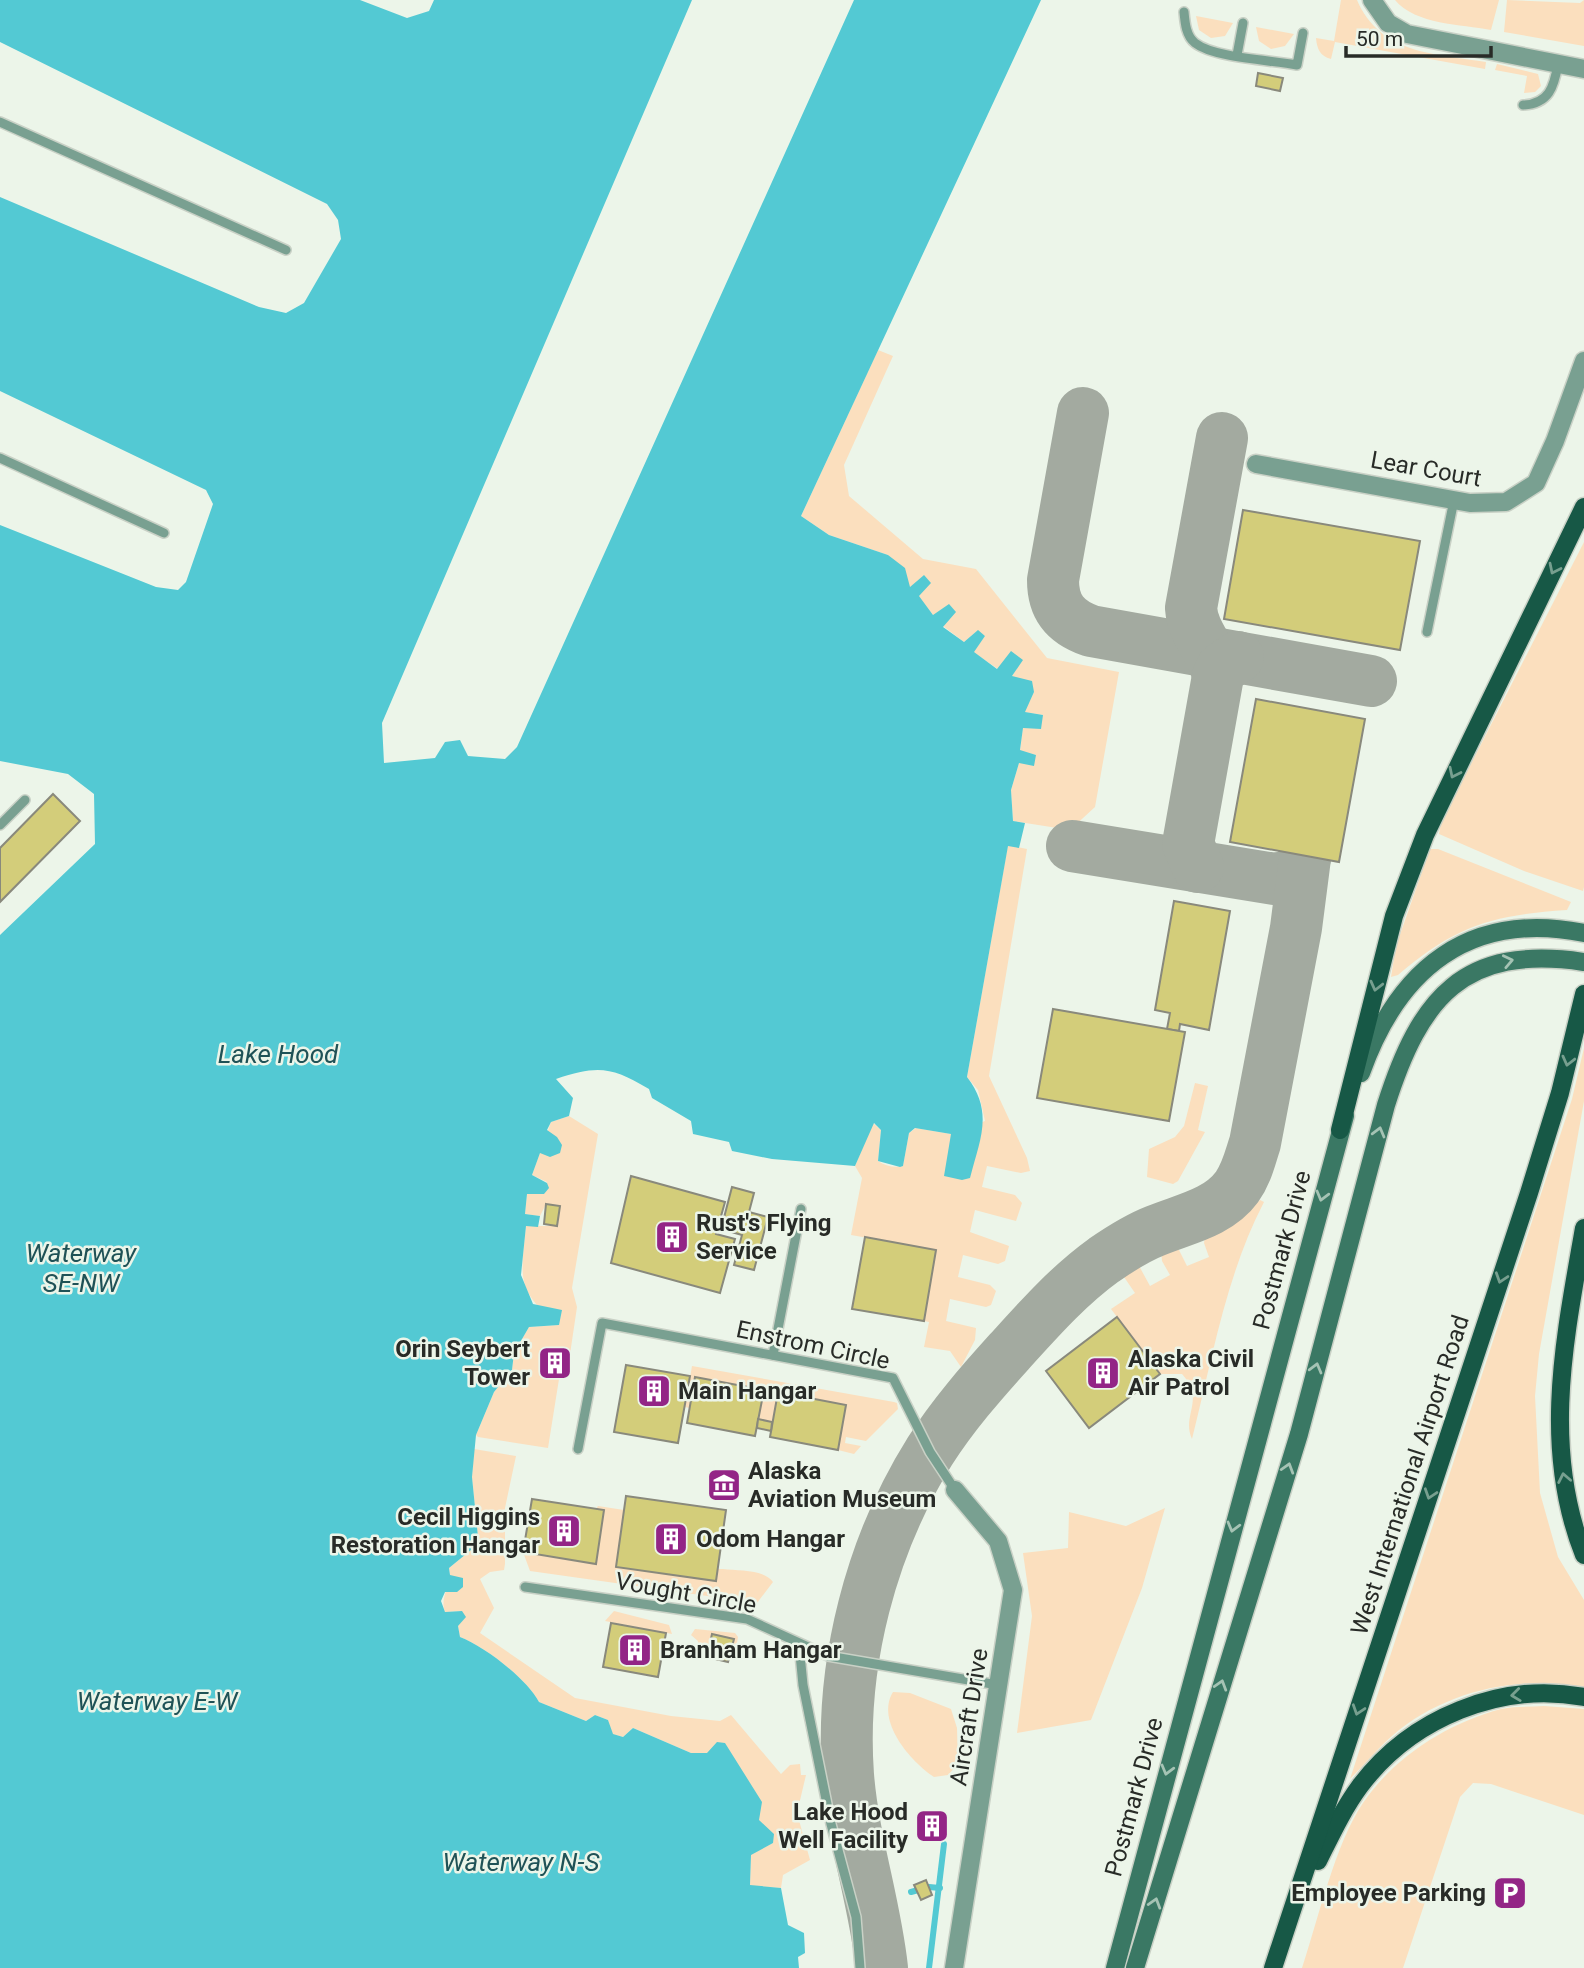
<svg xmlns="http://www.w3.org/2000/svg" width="1584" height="1968" font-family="Roboto,sans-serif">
<rect width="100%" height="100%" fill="#ecf5e9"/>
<g fill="#fbdfbe">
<path d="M 1341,0 L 1357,0 C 1380,54 1435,54 1486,62 L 1485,69 L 1335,42 L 1331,59 C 1320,56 1317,49 1316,38 L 1334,41 Z"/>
<path d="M 1395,0 L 1499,0 L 1491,30 C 1461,24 1416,25 1395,0 Z"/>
<polygon points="1507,0 1580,3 1584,0 1584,46 1504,32"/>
<polygon points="1196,16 1233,23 1225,36 1211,38 1199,30"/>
<polygon points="1256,27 1294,34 1285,46 1271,49 1259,41"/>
<polygon points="1497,64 1538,74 1541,86 1535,92 1524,93 1527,76 1495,70"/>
<polygon points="878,350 893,356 844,465 849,496 923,559 976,569 1047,658 1119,672 1095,807 1070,830 1013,821 1011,790 1019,763 1036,755 1020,751 1023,727 1043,715 1024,712 1034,692 1012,676 1022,660 998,669 973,652 985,636 977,631 964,642 943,626 949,605 934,616 918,596 924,575 910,588 888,555 829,535 801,516"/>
<polygon points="1584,542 1584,887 1583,891 1524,871 1439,834 1441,823"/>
<path d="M 1008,845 L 1027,849 L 989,1076 L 1027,1158 L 1030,1171 L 1021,1173 L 987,1166 L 982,1187 L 1015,1195 L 1022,1203 L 1016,1221 L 975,1210 L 970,1232 L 1009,1246 L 1005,1261 L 998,1264 L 963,1255 L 958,1277 L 990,1285 L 996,1291 L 991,1305 L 986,1307 L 950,1299 L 946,1321 L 976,1328 L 975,1340 L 961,1367 L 950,1351 L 924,1347 L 929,1322 L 924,1321 L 936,1250 L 851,1235 L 862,1178 L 855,1166 L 873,1123 L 881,1130 L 878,1161 C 885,1166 895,1168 903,1166 L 909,1133 L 916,1128 L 951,1134 L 985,1121 L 978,1090 L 967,1077 Z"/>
<path d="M 1430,849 L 1438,849 L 1571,902 L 1567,910 C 1492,915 1455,926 1398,975 L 1391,977 L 1396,946 Z"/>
<path d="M 1584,1048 L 1584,1101 L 1539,1354 L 1535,1396 L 1540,1493 L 1558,1557 L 1584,1600 L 1584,1687 C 1517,1675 1444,1691 1392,1736 C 1377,1749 1364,1765 1350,1779 L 1572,1099 Z"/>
<polygon points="1195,1083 1208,1086 1198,1130 1205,1132 1178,1181 1173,1184 1147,1177 1149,1149 1175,1137 1184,1126"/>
<path d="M 569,1116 L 598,1134 L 572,1288 L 577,1307 L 569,1361 L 562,1351 L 553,1349 L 543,1356 L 541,1365 L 549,1376 L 559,1379 L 548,1448 L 478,1437 L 476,1435 L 494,1392 L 512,1370 L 514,1353 L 529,1327 L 559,1325 C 515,1290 521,1278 526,1226 L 557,1226 L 560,1206 L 546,1204 L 540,1216 L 525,1214 L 527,1194 L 544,1194 L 547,1182 L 532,1175 L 551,1122 Z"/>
<path d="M 1260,1200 L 1264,1202 C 1226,1275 1212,1360 1192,1439 C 1181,1415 1206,1400 1182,1374 L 1160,1374 L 1111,1309 L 1135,1293 L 1124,1277 L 1124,1267 L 1132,1263 L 1138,1264 L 1150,1286 L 1170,1275 L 1162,1261 L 1161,1249 L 1175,1242 L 1187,1266 L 1209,1257 L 1204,1243 L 1206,1231 L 1236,1222 Z"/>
<polygon points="692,1366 894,1402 897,1403 898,1409 866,1441 846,1437 845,1443 861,1446 854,1454 838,1450 846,1405 778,1392 772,1422 758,1419 764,1390 696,1377 689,1408 685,1407"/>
<path d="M 474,1449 L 516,1456 L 505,1508 L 505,1564 L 504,1570 L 490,1572 L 480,1579 L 494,1608 L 480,1633 L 575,1698 L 671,1716 L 720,1721 L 731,1715 L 781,1774 L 790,1765 L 800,1764 L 801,1775 L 806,1775 L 797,1813 L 810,1860 L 783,1875 L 781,1888 L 750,1886 L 751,1854 L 773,1843 L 707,1753 L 691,1753 L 633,1728 L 623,1737 L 612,1734 L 608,1720 L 595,1715 L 586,1721 L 539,1702 C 527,1679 484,1646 460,1637 L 458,1626 L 462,1611 L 445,1612 C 439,1596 453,1584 449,1568 L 471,1550 L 478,1537 L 472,1477 Z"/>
<path d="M 598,1506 L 624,1510 L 617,1567 L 715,1581 L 718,1569 L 723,1569 C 738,1571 764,1569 773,1582 L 757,1603 L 530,1571 L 523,1552 L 595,1564 L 604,1511 L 596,1509 Z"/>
<polygon points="1165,1508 1142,1588 1091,1720 1017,1733 1032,1616 1023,1553 1068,1548 1069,1512 1126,1526"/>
<polygon points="614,1611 669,1625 672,1634 605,1621"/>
<polygon points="695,1629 735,1633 738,1637 734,1660 729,1658 734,1640 713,1634 707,1657 697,1655 698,1641 691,1635"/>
<path d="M 893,1692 L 910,1693 L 951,1709 L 957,1728 L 958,1764 L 948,1775 L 934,1777 C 911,1762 875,1721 893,1692 Z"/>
<path d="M 1544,1706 L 1584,1709 L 1584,1815 L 1491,1784 L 1473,1783 L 1460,1797 L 1403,1968 L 1302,1968 C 1318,1920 1335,1844 1363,1803 C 1394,1757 1448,1723 1501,1709 C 1515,1706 1530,1707 1544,1706 Z"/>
</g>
<path fill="#53c9d3" d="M 0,0 L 360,0 L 407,18 L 429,11 L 434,0 L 692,0 L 382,723 L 384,763 L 435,758 L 445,742 L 460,740 L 468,756 L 505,759 L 517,747 L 854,0 L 1041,0 L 801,516 L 829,535 L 888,555 L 905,568 L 910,587 L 924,575 L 931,583 L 919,596 L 933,615 L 949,604 L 956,612 L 943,627 L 964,642 L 978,630 L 985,636 L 974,652 L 997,669 L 1011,651 L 1023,660 L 1012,676 L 1032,681 L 1034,692 L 1025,712 L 1043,715 L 1041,729 L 1023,728 L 1020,750 L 1036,755 L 1034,766 L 1019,763 L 1011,790 L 1013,821 L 1025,823 L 1019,848 L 1008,846 L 967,1077 C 994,1112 980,1139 970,1178 L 962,1180 L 944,1176 L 951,1134 L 915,1128 L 909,1133 L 903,1166 L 900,1167 L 878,1161 L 881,1130 L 874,1123 L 855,1166 L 772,1159 L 732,1151 L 729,1142 L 693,1134 L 691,1121 L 652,1098 L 649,1089 C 611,1067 599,1065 556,1079 L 573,1098 L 569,1116 L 551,1122 L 547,1130 L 557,1137 L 562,1145 L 560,1153 L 550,1157 L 540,1153 L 532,1175 L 547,1183 L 549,1188 L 544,1194 L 527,1194 L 525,1214 L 540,1216 L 538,1227 L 526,1226 L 521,1275 L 533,1304 L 562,1310 L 559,1325 L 529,1327 L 514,1353 L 512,1370 L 494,1392 L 476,1435 L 472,1477 L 478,1537 L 471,1550 L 449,1568 L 450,1575 L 463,1578 L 463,1587 L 457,1592 L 445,1592 L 441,1601 L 445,1612 L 462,1611 L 466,1617 L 458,1626 L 460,1637 C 484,1646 527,1679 539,1702 L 586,1721 L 595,1715 L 608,1720 L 613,1734 L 623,1737 L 633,1728 L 691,1753 L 707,1753 L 717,1742 L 725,1743 L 762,1802 L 759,1820 L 774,1834 L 773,1843 L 751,1855 L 750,1885 L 781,1888 L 788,1925 L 804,1933 L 805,1953 L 798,1957 L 799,1968 L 0,1968 L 0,935 L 95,844 L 94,794 L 68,774 L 0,761 L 0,525 L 156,587 L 178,590 L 186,582 L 213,504 L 206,490 L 0,391 L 0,197 L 259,307 L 286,313 L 304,303 L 341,239 L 338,220 L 327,204 L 0,42 Z"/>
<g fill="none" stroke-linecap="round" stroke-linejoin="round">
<g stroke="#53c9d3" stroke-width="6">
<polyline points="911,1892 929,1887 940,1888"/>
<polyline points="929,1968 944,1844"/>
</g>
<g stroke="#a3aaa0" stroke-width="52">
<path d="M 1083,413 L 1053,580 C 1053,607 1065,622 1091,631 L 1371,681"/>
<path d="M 1218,676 C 1214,651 1193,635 1191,608 L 1222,438"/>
<polyline points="1072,846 1275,879 1294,875 1305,858"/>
<polyline points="1198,867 1188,844 1218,676 1222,668 1238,657"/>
<path d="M 882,1968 C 875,1903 853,1840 848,1775 C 840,1664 871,1545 930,1451 C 953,1415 981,1383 1009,1352 C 1039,1319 1068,1286 1104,1260 C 1120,1249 1137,1238 1155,1231 C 1184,1219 1218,1213 1237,1187 C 1247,1173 1250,1158 1255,1143 L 1296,928 L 1305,858"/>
</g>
</g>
<g fill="#d3cd7a" stroke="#89897c" stroke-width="2">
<polygon points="1258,73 1283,78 1280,91 1256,86"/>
<polygon points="1243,510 1420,541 1400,650 1224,619"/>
<polygon points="1256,699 1365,719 1339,862 1230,842"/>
<polygon points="53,794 80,821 0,902 0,848"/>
<polygon points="1174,901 1230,911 1209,1030 1180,1024 1179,1031 1167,1029 1170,1013 1155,1010"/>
<polygon points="1053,1009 1185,1032 1169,1121 1037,1098"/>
<polygon points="631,1176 725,1202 716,1234 735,1239 720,1293 611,1263"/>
<polygon points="732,1187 754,1193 749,1212 768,1217 754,1270 734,1265 742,1235 721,1229"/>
<polygon points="546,1204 560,1206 557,1226 544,1224"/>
<polygon points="865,1237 936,1250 924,1321 852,1309"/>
<polygon points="1117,1317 1160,1374 1089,1428 1046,1371"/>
<circle cx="555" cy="1363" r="13"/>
<polygon points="626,1365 690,1376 678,1443 614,1432"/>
<polygon points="695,1377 764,1390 755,1436 687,1423"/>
<polygon points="778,1392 846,1405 838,1450 770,1437"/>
<polygon points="758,1419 772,1422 771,1431 757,1428"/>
<polygon points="626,1496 726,1510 716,1581 616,1567"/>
<polygon points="532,1499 604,1510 596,1564 523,1552"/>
<polygon points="611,1623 666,1633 658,1677 603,1667"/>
<polygon points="712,1634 734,1639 728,1662 707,1657"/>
<polygon points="935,1819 939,1830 928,1833 924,1823"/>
<polygon points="926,1880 932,1895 921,1900 914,1885"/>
</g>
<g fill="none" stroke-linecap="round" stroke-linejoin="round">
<g stroke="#c9d1c6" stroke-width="12">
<g id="lane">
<path d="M 1184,12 C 1185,23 1186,36 1195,43 C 1214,58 1271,60 1297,65 L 1303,33"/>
<polyline points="1237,55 1243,23"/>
<path d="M 1523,105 C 1549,104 1554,87 1558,64"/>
<polyline points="0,122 286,250"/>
<polyline points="0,458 164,533"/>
<polyline points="1427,632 1454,500"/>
<polyline points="0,825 25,800"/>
<polyline points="773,1355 801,1209"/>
<polyline points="578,1449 602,1323 893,1378 930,1452 955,1490"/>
<polyline points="525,1587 747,1619 828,1656 998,1685"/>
<polyline points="799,1644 803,1685 831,1824 856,1917 860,1968"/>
</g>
</g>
<g stroke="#c9d1c6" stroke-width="21">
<g id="street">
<polyline points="1372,0 1388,23 1407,34 1584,69"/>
<polyline points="1256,464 1470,503 1506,502 1536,483 1555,441 1584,361"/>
<polyline points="954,1968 1013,1590 998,1541 955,1490"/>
</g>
</g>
<g stroke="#c9d1c6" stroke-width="21">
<g id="secondary">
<path d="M 1361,1073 C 1398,969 1469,910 1584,933"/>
<polyline points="1115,1968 1345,1116"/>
<path d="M 1135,1968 L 1299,1434 L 1386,1105 C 1420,998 1463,944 1584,962"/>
</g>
</g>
<g stroke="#c9d1c6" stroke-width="21">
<g id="primary">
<polyline points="1340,1130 1394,916 1425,835 1584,507"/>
<path d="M 1584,1228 C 1565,1337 1541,1447 1584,1555"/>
<path d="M 1318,1861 C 1331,1835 1343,1809 1360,1786 C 1411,1718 1501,1681 1584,1697"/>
<polyline points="1273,1968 1529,1193 1560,1093 1584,994"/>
</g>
</g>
<use href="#lane" stroke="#79a091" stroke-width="9"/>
<use href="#street" stroke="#79a091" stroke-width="18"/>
<use href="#secondary" stroke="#3a7864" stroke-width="18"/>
<use href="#primary" stroke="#175846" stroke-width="18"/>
</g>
<defs><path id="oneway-chevron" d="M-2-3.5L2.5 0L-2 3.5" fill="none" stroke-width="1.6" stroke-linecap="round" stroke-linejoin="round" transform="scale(1.75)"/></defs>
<g stroke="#779f8f">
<use href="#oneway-chevron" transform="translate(1554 569) rotate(116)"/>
<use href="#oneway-chevron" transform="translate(1454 773) rotate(116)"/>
<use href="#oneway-chevron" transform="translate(1376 986) rotate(104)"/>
<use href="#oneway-chevron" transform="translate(1568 1061) rotate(104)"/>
<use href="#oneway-chevron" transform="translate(1501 1278) rotate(108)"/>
<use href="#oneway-chevron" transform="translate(1564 1478) rotate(-101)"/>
<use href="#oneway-chevron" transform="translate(1430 1494) rotate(108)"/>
<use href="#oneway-chevron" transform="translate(1516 1695) rotate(173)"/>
<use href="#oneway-chevron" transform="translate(1358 1710) rotate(108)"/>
</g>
<g stroke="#a5c3b4">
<use href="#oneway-chevron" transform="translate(1508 961) rotate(-12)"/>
<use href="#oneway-chevron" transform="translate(1379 1132) rotate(-75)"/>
<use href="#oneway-chevron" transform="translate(1322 1196) rotate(105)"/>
<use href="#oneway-chevron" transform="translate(1316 1368) rotate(-75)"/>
<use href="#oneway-chevron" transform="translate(1288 1468) rotate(-73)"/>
<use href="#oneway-chevron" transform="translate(1233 1527) rotate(105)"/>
<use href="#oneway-chevron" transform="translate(1221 1685) rotate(-73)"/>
<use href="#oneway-chevron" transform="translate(1167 1770) rotate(105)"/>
<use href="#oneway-chevron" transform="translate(1155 1903) rotate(-73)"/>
</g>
<defs>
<g id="building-square" transform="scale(1.75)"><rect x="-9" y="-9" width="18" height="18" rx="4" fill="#932586" stroke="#ecf5e9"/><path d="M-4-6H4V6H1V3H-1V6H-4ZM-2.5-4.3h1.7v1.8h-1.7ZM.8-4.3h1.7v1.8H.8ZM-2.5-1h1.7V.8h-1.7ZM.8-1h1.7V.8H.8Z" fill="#fff"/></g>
<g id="museum-square" transform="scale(1.75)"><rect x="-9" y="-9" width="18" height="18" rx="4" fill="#932586" stroke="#ecf5e9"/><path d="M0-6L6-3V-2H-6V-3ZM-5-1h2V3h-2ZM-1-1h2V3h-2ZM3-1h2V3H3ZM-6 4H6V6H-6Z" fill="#fff"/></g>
<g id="parking-square" transform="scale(1.75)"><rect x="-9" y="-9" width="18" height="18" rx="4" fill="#932586" stroke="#ecf5e9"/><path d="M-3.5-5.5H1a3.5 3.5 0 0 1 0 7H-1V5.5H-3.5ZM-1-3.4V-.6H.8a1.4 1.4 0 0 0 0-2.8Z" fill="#fff"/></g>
</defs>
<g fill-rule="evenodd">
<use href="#building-square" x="672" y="1237"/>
<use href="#building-square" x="555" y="1363"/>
<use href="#building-square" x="1103" y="1373"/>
<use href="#building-square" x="654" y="1391"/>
<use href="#museum-square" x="724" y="1485"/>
<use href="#building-square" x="564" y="1531"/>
<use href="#building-square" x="671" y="1539"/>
<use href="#building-square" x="635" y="1650"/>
<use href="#building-square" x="932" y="1826"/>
<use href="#parking-square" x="1510" y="1893"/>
</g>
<g text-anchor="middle" stroke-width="5" stroke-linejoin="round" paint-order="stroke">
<g font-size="24" fill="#282b27" stroke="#ecf5e9">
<text transform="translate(1426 469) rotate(10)" y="8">Lear Court</text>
<text transform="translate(1282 1250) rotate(-75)" y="8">Postmark Drive</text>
<text transform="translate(813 1345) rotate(12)" y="8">Enstrom Circle</text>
<text transform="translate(1410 1475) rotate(-72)" y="8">West International Airport Road</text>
<text transform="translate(686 1593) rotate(10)" y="8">Vought Circle</text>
<text transform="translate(969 1717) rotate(-81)" y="8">Aircraft Drive</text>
<text transform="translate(1134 1797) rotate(-75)" y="8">Postmark Drive</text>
</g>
<g font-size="24" font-weight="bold" fill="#282b27" stroke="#ecf5e9" text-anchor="start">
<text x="696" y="1231">Rust's Flying<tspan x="696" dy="28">Service</tspan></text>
<text x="530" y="1357" text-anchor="end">Orin Seybert<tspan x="530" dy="28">Tower</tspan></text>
<text x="1128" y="1367">Alaska Civil<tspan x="1128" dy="28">Air Patrol</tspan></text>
<text x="678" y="1399">Main Hangar</text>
<text x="748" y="1479">Alaska<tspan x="748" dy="28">Aviation Museum</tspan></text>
<text x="540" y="1525" text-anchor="end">Cecil Higgins<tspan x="540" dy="28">Restoration Hangar</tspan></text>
<text x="696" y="1547">Odom Hangar</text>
<text x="660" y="1658">Branham Hangar</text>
<text x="908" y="1820" text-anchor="end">Lake Hood<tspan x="908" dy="28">Well Facility</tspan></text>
<text x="1486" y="1901" text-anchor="end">Employee Parking</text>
</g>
<g font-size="26" font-style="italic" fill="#1f5256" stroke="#ecf5e9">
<text x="278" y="1063">Lake Hood</text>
<text x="81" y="1262">Waterway<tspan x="81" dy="30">SE-NW</tspan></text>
<text x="157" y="1710">Waterway E-W</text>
<text x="521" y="1871">Waterway N-S</text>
</g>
</g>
<path d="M1346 46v10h145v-10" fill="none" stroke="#282b27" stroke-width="3.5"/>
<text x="1356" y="46" font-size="21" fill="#282b27" stroke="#ecf5e9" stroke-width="5" paint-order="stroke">50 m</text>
</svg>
